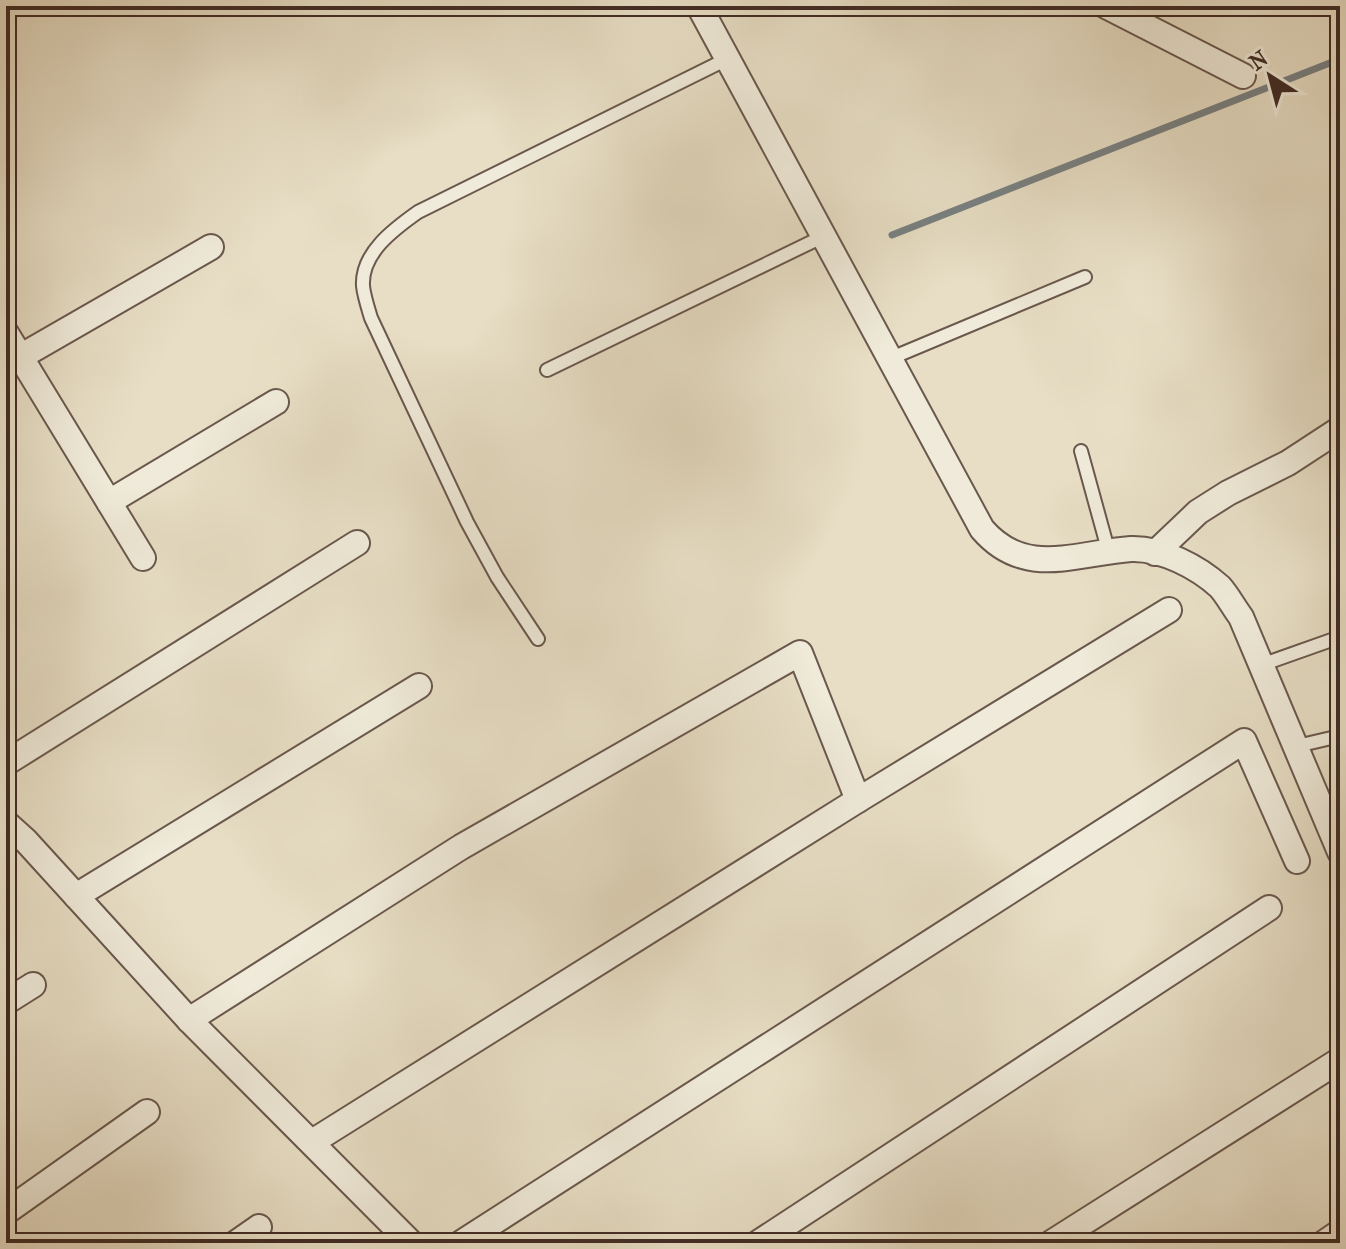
<svg xmlns="http://www.w3.org/2000/svg" width="1346" height="1249" font-family="'IM FELL French Canon',serif">
<rect width="100%" height="100%" fill="#e7dec5"/>
<filter id="stains"><feTurbulence type="fractalNoise" baseFrequency=".0025" numOctaves="4"/><feColorMatrix values="0 0 0 0 .2 0 0 0 0 .09 0 0 0 0 .02 0 0 0 .5 -.17"/></filter>
<radialGradient id="worn" r=".72"><stop offset=".6" stop-color="#630" stop-opacity="0"/><stop offset="1" stop-color="#630" stop-opacity=".3"/></radialGradient>
<g fill="none" stroke-linecap="round" stroke-linejoin="round">
<polyline stroke="#788182" stroke-width="7" points="892,235 1340,59"/>
<g stroke="#6a584d" stroke-width="16">
<g id="lane">
<polyline points="889,359 1085,277"/>
<polyline points="547,370 822,237"/>
<polyline points="1081,451 1109,553"/>
<path d="M 538,639 L 497,577 L 467,522 L 371,318 C 368,308 364,296 363,286 C 361,253 394,229 418,212 L 727,59"/>
<polyline points="1261,665 1340,637"/>
<polyline points="1297,746 1340,736"/>
</g>
</g>
<g stroke="#6a584d" stroke-width="28">
<g id="street">
<path d="M 699,6 L 982,529 C 1025,579 1075,553 1131,549 C 1162,548 1198,567 1220,587 C 1228,596 1234,608 1241,617 L 1340,852"/>
<polyline points="1106,6 1243,76"/>
<polyline points="6,333 143,558"/>
<polyline points="20,357 211,247"/>
<polyline points="109,502 276,402"/>
<polyline points="1155,553 1198,512 1228,493 1288,463 1340,429"/>
<polyline points="6,763 357,543"/>
<polyline points="6,823 26,841 189,1020 411,1243"/>
<polyline points="76,896 419,686"/>
<polyline points="6,1002 33,985"/>
<polyline points="189,1020 461,847 800,653 858,800"/>
<polyline points="312,1142 858,800 1169,610"/>
<polyline points="6,1212 147,1112"/>
<polyline points="236,1243 259,1227"/>
<polyline points="461,1243 1244,741 1297,861"/>
<polyline points="758,1243 1269,908"/>
<polyline points="1051,1243 1340,1060"/>
<polyline points="1324,1243 1340,1232"/>
</g>
</g>
<use href="#lane" stroke="#efead9" stroke-width="12"/>
<use href="#street" stroke="#efead9" stroke-width="24"/>
</g>
<rect width="1346" height="1249" fill="none" stroke="#e7dec5" stroke-width="32"/>
<rect x="8" y="8" width="1330" height="1233" fill="none" stroke="#412c25" stroke-width="4"/>
<rect x="16" y="16" width="1314" height="1217" fill="none" stroke="#412c25" stroke-width="2"/>
<g transform="translate(1270 76) rotate(324)" stroke="#efead9" stroke-width="6" paint-order="stroke">
<path d="M0-6L14 30L0 20L-14 30Z" fill="#412c25"/>
<text y="-12" font-size="22" font-weight="bold" text-anchor="middle" fill="#412c25">N</text>
</g>
<rect width="100%" height="100%" filter="url(#stains)"/>
<rect width="100%" height="100%" fill="url(#worn)"/>
</svg>
